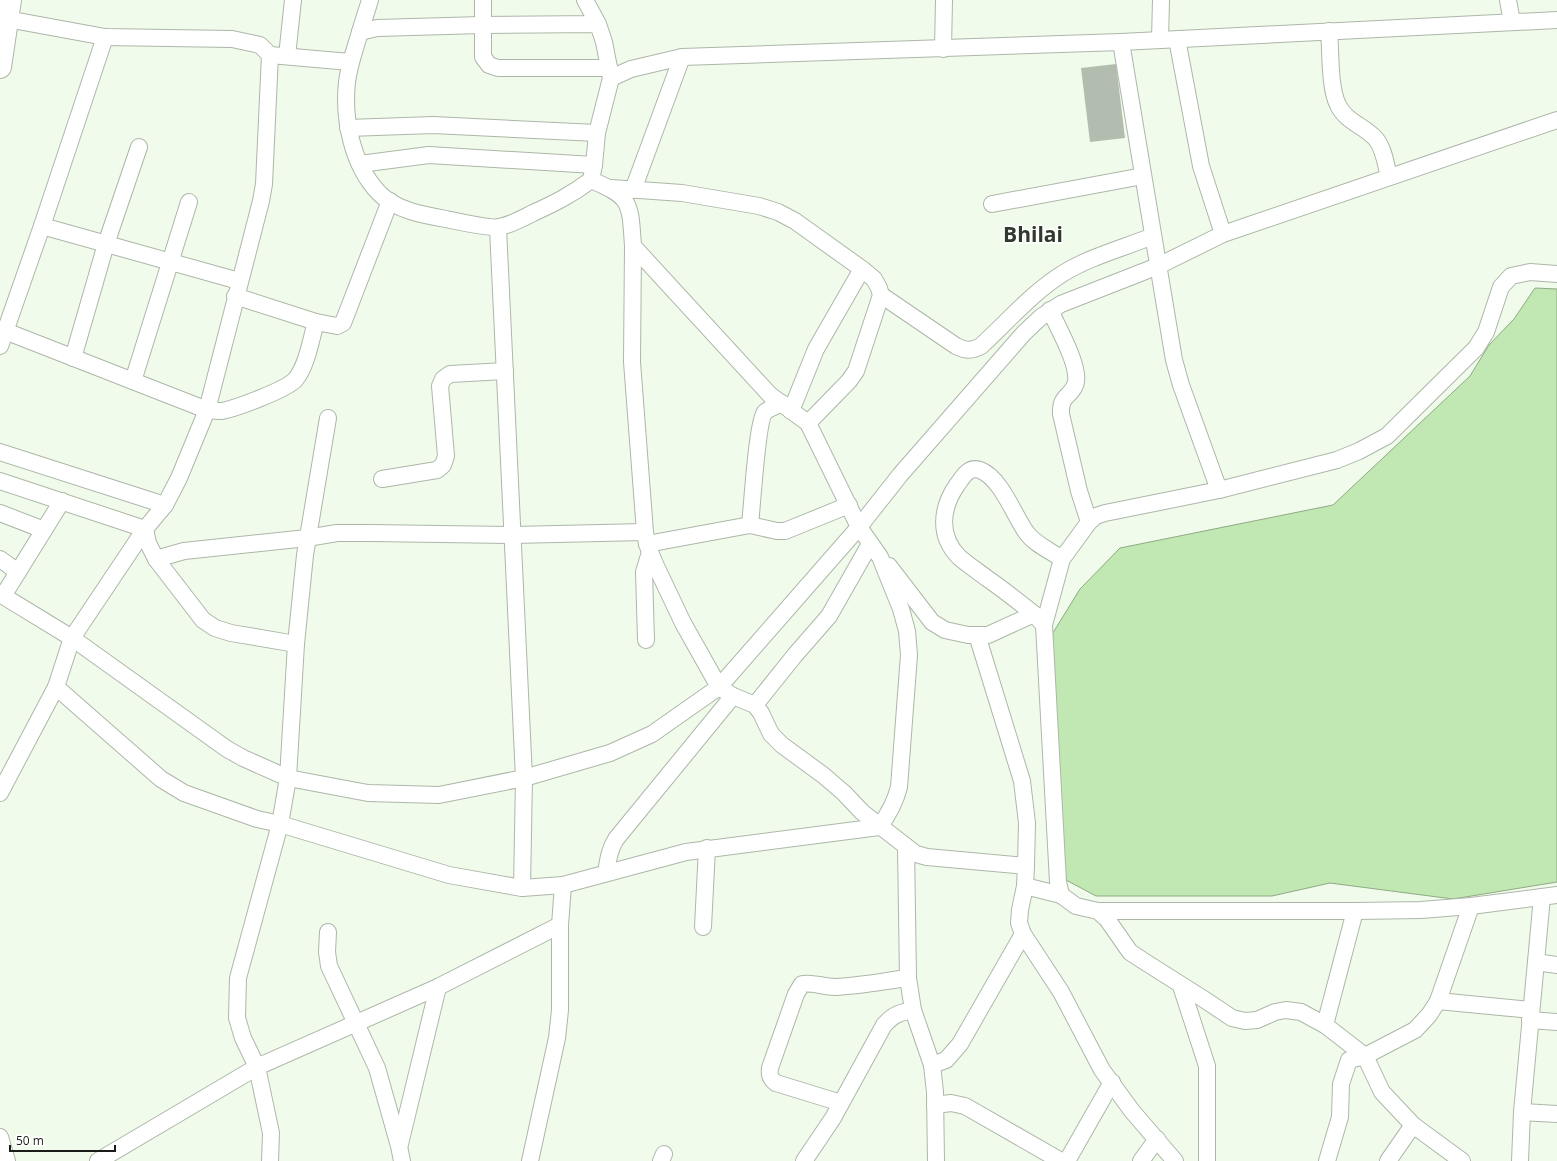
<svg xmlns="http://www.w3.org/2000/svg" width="1557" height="1161" font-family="'Open Sans',sans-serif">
<rect width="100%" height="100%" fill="#f0fbec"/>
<polygon fill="#c1e7b2" stroke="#8faa84" points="1535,288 1557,289 1557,882 1453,899 1330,883 1272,896 1096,896 1066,880 1051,636 1080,589 1120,548 1333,505 1470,376 1489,345 1514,319"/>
<polygon fill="#b3bdaf" points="1116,64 1125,138 1090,142 1081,68"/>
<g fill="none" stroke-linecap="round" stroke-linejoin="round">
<g stroke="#adb7a9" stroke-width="18">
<g id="street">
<polyline points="483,0 483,57 489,65 498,68 609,68"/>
<path d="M 585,0 L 598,24 L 604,42 L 611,78 L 597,133 L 594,165 L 591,180 C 571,195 555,203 533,213 C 523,218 511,225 499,227 C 492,229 456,221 446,219 C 423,215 395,210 379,193 C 352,165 343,119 347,82 C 349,65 355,49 360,32 L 377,28 L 482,25 L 598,24"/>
<polyline points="1508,0 1512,22"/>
<path d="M 1329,31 C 1331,52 1329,87 1338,105 C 1346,122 1365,126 1376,139 C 1384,149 1386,165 1389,177"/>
<polyline points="360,32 370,0"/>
<polyline points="1177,39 1201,166 1223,234"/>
<polyline points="1160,40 1161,0"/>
<polyline points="1121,42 1174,360 1181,385 1219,490"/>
<polyline points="943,49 944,0"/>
<polyline points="270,55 350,62"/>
<polyline points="287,56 293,0"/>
<polyline points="611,78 631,69 682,57 1121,42 1557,20"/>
<polyline points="348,128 433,125 597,133"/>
<polyline points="360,164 429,155 594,165"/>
<polyline points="611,188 682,193 759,206 778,212 795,221 862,269 874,279 879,288 881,295 856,371 849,381 808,423"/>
<polyline points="633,190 682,57"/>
<polyline points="992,204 1143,176"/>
<polyline points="42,226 239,281"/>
<polyline points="498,228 524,778 522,888"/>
<polyline points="633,246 632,362 645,532 647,544 655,564 683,623 719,687 733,696 755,705 761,713 771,734 782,745 823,775 844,793 862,812 916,854 927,857 1026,866 1025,886 1061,895"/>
<path d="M 881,295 L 956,346 C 966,351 972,351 981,346 C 1007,322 1032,293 1062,274 C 1089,257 1123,248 1153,236"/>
<polyline points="235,296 316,322"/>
<path d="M 1050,310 C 1058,328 1079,364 1076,382 C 1073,397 1060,393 1061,414 L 1079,491 L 1089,522"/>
<path d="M 5,331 L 207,410 C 211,410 217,411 222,411 C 237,408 285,390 295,380 C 307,366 311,339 316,322 L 337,326 L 343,323 L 390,201"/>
<polyline points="0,346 42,226 105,37"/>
<polyline points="73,358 106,244 139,147"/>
<polyline points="133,381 189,202"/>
<polyline points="791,411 816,349 862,269"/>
<polyline points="0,452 165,505"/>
<polyline points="382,479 437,470 443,465 446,456 440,386 443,379 450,374 505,371"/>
<polyline points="0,481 145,529 148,543 156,559 203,620 215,628 231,633 296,644"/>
<polyline points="0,513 44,530"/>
<path d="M 750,525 C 752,508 757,421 765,412 C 769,408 777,406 782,403"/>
<polyline points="647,544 750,525 777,531 785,531 849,505"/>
<polyline points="0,559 18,572"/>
<polyline points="156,559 184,551 307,538 337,533 370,533 513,535 645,532"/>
<polyline points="889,566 932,622 945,630 968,635 988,635 1034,614"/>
<polyline points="0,594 72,638 227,749 243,758 288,778 368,793 439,795 524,778 610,753 652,734 719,687 859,527 900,475 1024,333 1041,317 1061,304 1158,266 1223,234 1557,120"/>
<polyline points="3,596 62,501"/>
<path d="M 1044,625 L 1034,614 C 1019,602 1004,590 988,579 C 979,572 968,565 959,557 C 938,536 941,508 957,485 C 963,477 968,466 980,470 C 1001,478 1014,515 1026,532 C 1034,544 1051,551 1062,559"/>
<polyline points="977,635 1022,781 1027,823 1026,866"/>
<polyline points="646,640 644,572 650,552"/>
<path d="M 56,687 L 161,779 L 184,793 L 257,819 L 280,824 L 449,875 L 522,888 L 563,885 L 686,852 L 879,827 C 889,814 895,803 899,787 L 909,655 L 907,631 L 901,609 L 880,557 L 859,527 L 808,423 L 770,395 L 633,246 C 630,203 632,197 591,180"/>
<polyline points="755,705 795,655 829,616 870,544"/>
<polyline points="0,793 56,687 72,638 145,529 165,505 179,478 207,410 261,201 264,184 270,55 260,45 232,39 105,37 7,19"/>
<polyline points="906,847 908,978 913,1010 932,1065 935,1092 936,1161"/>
<path d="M 606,873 C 608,861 609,850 616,839 L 733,696"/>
<polyline points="1025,886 1020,910 1019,923 1023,934 1061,992 1102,1070 1132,1111 1175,1161"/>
<polyline points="1098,911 1355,911 1421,910 1471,906 1557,895"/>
<polyline points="703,927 707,848"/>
<polyline points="328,932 327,952 329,966 377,1068 399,1146 402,1161"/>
<polyline points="1536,962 1557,965"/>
<polyline points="1181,986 1207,1066 1207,1161"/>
<polyline points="1438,1001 1531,1010"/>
<polyline points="1530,1020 1557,1022"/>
<polyline points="1325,1025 1355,911"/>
<polyline points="932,1065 946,1060 960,1044 1023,934"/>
<path d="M 841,1103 L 776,1083 C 770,1079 769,1075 770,1068 L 796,994 L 802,984 C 813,982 823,987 835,987 C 859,986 884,981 908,978"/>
<polyline points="935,1105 951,1103 965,1106 1061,1161"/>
<polyline points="1522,1112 1557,1114"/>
<polyline points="0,1137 7,1161"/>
<polyline points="400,1144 438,987"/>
<polyline points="98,1161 257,1067 438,987 560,925"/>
<polyline points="270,1161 271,1133 257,1067 243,1038 237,1018 238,978 280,824 288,778 296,644 305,555 328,418"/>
<polyline points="530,1161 557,1038 560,1010 560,925 563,885"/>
<polyline points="661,1161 664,1154"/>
<path d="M 804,1161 L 833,1118 L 884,1025 C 894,1014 899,1013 913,1010"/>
<polyline points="1067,1161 1112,1082"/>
<polyline points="1141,1161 1157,1139"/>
<polyline points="1327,1161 1340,1117 1341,1084 1349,1060 1365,1056 1415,1030 1429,1015 1438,1001 1471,906"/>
<polyline points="1388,1161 1413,1125"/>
<polyline points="1462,1161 1413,1125 1382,1092 1365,1056 1325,1025 1301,1012 1286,1010 1275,1012 1257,1020 1245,1021 1232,1018 1202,998 1142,960 1130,952 1107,919 1098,911 1076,906 1061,895 1058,882 1044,625 1062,559 1089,522 1096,516 1105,513 1219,490 1337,460 1359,451 1387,436 1476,348 1486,332 1501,287 1511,276 1530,272 1557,274"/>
<polyline points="1520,1161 1522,1112 1542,897"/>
</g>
</g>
<g stroke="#adb7a9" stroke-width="24">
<polyline id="primary" points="0,67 10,0"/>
</g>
<use href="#street" stroke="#fff" stroke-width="16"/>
<use href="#primary" stroke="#fff" stroke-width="22"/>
</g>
<g text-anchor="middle" stroke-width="3" stroke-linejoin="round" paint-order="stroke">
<g font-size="21" font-weight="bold" fill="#31392e" stroke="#fff">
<text x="1033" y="242">Bhilai</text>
</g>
</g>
<path d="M10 1145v6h105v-6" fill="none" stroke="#191c17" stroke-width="2"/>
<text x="16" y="1145" font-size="12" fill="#191c17" stroke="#ffffff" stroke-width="3" paint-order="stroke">50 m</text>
</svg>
